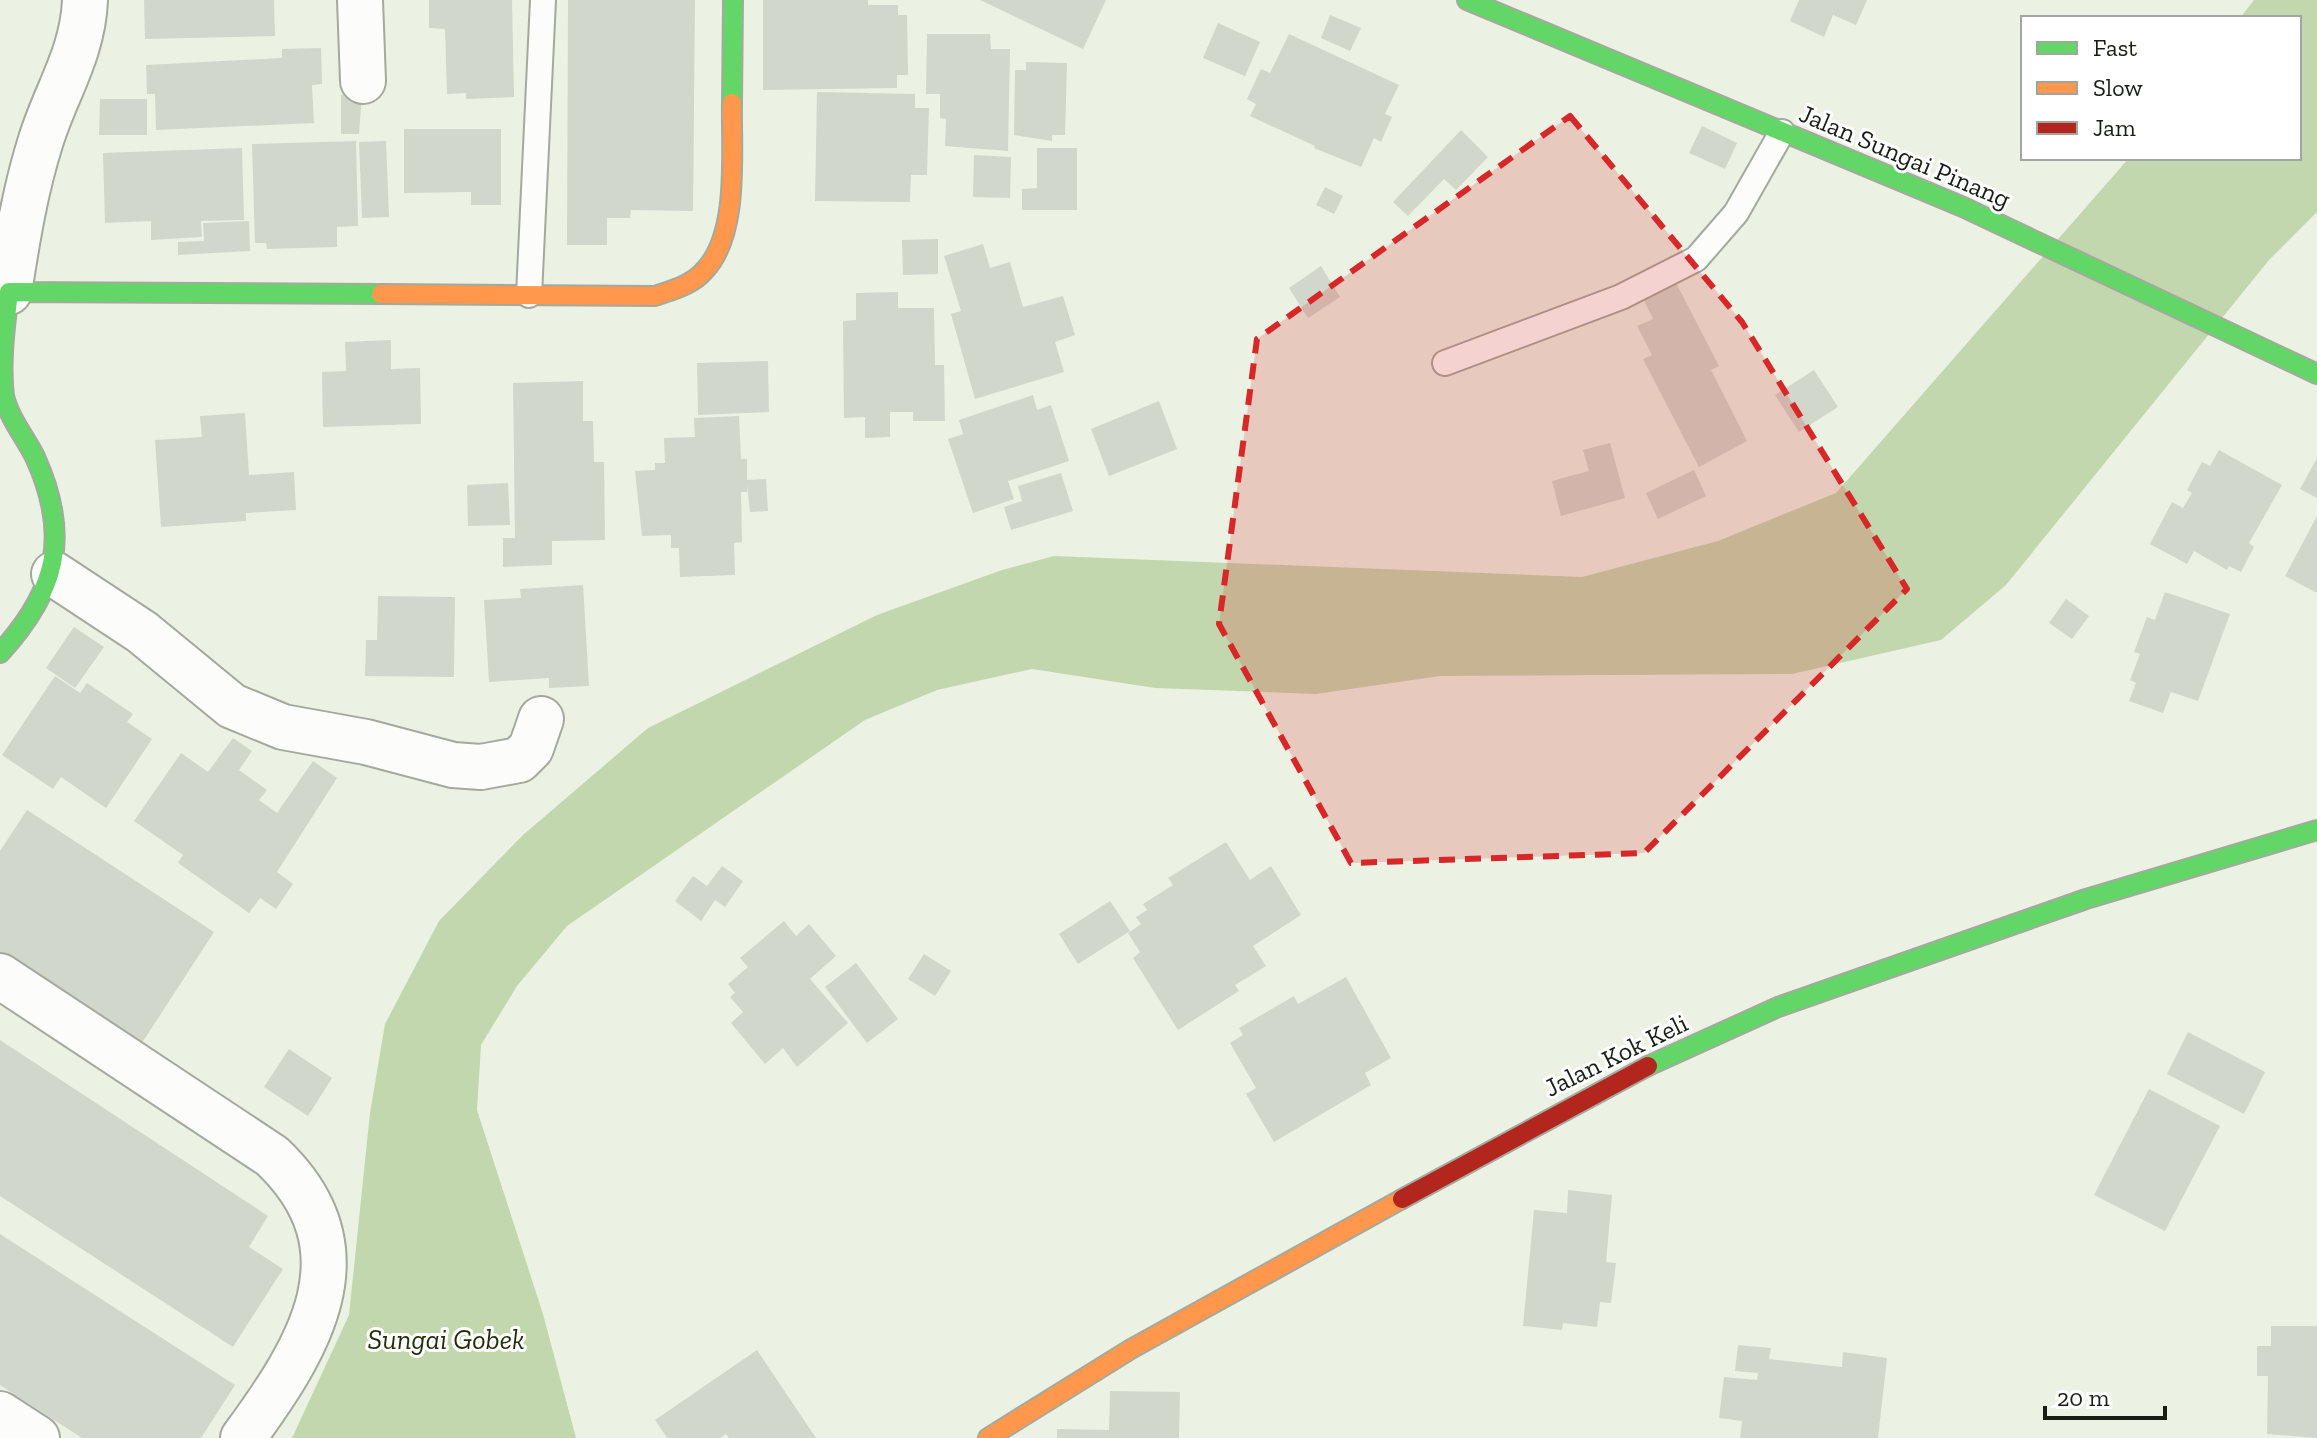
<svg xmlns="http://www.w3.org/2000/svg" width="2317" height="1438" font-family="'Zilla Slab',serif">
<rect width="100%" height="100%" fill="#ebf2e4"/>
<polygon fill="#c3d7ae" points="2254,0 2317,0 2317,212 2269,260 2006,585 1941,640 1792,674 1440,676 1316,694 1155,688 1032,669 937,690 865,720 567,926 517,986 481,1045 477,1110 543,1314 576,1438 292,1438 349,1315 370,1113 385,1024 439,921 523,835 648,728 877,615 1002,570 1054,556 1582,577 1718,541 1836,493 2129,158 2299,158 2299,18 2240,18"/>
<g fill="#d1d7cb">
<polygon points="144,0 274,0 275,36 145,39"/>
<polygon points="429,0 512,0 514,97 466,99 466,93 447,94 445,29 429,28"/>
<polygon points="568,0 695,0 693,211 631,210 630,218 607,218 607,245 567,245"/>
<polygon points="763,0 868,0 868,5 898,5 898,15 907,15 908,75 897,75 897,88 763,90"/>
<polygon points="980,0 1106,0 1083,49"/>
<polygon points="1799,0 1867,0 1856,25 1833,15 1824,37 1790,21"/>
<polygon points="1330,15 1361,28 1350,51 1321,38"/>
<polygon points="1218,23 1260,42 1245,76 1203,58"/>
<polygon points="927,34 990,34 991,49 1010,49 1008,151 945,146 946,119 940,118 940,94 926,94"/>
<polygon points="1289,34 1399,85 1385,114 1392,117 1381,142 1374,138 1361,167 1314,148 1315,146 1250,116 1256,104 1247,99 1261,69 1270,73"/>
<polygon points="321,48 322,84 312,85 314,123 156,130 155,94 147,94 146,65 282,58 282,49"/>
<polygon points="1026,62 1067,63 1065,135 1052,135 1052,141 1014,135 1015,70 1026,70"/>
<polygon points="817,92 915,94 915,108 929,108 927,175 911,175 910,202 815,201"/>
<polygon points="362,94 359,134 341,134 341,95"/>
<polygon points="100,99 147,99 147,135 99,135"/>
<polygon points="1702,126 1737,143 1725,169 1689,153"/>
<polygon points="404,129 501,129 501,205 471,205 471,192 404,193"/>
<polygon points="1461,130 1488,157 1456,190 1444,179 1408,216 1393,202"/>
<polygon points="356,141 358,226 337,227 337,247 267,249 266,243 255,243 252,144"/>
<polygon points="386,141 389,217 362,218 359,142"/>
<polygon points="242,148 244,220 201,221 202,237 151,240 151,221 105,223 103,153"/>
<polygon points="1037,148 1077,148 1077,210 1022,210 1022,189 1037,188"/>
<polygon points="974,155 1011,157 1010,198 973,197"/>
<polygon points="1325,187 1343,196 1334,214 1316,205"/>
<polygon points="249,221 250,251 178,255 178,242 204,241 203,223"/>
<polygon points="938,239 938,274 903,275 902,240"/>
<polygon points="983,244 990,268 1010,262 1023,307 1063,296 1075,335 1055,342 1064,372 975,399 951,314 961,311 944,256"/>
<polygon points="1321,266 1340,297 1308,318 1289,288"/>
<polygon points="1674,279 1719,366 1711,370 1747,441 1699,467 1643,359 1652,355 1637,326 1653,319 1642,296"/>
<polygon points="898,292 898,308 934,308 935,365 944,365 945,421 913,421 913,412 890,412 890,437 865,438 865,417 844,418 843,321 856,320 856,293"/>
<polygon points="391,340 391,369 420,368 421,424 323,427 322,372 346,371 345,342"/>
<polygon points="768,361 769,412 698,415 697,363"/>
<polygon points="1814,370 1838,407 1799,432 1775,395"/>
<polygon points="583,381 583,421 593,421 594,462 604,462 605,540 552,541 552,565 503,567 503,538 515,538 513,383"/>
<polygon points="1033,395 1037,410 1051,405 1069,461 1008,481 1014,499 973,513 948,439 963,434 959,420"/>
<polygon points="1159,401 1177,449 1109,476 1091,429"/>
<polygon points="245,413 249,475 294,472 296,510 246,513 246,521 161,527 155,440 202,437 200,416"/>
<polygon points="739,416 741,459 747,459 747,480 766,479 768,511 750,512 747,484 747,492 741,492 742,542 734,543 735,575 680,577 679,548 671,548 671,535 642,536 635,471 655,470 655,463 665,463 664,438 695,437 694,418"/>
<polygon points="1610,443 1625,498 1561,516 1552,481 1589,471 1583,450"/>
<polygon points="2219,450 2282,485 2249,543 2254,547 2241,572 2229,566 2227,570 2194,551 2187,564 2150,544 2172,502 2183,508 2192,493 2187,490 2202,462 2210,466"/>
<polygon points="2317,458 2317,498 2300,489"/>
<polygon points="1694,470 1706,496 1658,519 1646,493"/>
<polygon points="1061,473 1073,511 1011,530 1004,507 1022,501 1018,486"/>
<polygon points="508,483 510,525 468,526 467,485"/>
<polygon points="2317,516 2317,593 2285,576"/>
<polygon points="583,585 589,686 549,688 549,678 489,682 484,600 521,598 520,589"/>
<polygon points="2165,592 2230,614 2198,701 2171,692 2163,713 2129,701 2136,683 2130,680 2140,654 2134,652 2147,617 2155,620"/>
<polygon points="378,596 455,597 454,677 365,676 366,640 377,640"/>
<polygon points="2066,599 2089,616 2072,639 2049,623"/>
<polygon points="74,627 104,647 75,688 46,668"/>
<polygon points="55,676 80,693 87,683 133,714 127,722 152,739 106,808 61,777 53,789 2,755"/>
<polygon points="233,738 252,751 239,770 267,790 259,800 277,813 313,761 337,778 277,872 293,884 276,909 260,898 249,913 178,863 183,855 134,821 181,753 208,772"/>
<polygon points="27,810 214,932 140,1046 0,955 0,851"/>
<polygon points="1226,842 1250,880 1271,866 1301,915 1253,946 1266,966 1235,985 1239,991 1178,1030 1133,958 1140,952 1128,933 1141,924 1136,917 1147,910 1143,904 1173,885 1168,878"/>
<polygon points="722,866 743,881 725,907 715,900 701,921 675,901 693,876 707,886"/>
<polygon points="1110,901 1130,931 1078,964 1059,934"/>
<polygon points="784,921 796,936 809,924 836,956 810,979 848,1023 797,1067 783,1048 765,1064 731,1023 743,1012 730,997 735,993 728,984 748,967 740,958"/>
<polygon points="924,954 951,971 935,996 908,979"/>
<polygon points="856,963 898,1019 867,1043 825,987"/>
<polygon points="1346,977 1391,1058 1365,1073 1371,1085 1274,1142 1246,1094 1256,1088 1230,1043 1243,1035 1239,1028 1294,996 1298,1004"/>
<polygon points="2188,1032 2265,1072 2244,1114 2167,1074"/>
<polygon points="0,1040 268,1216 249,1247 283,1269 233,1347 0,1196"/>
<polygon points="289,1049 332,1078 308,1116 264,1087"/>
<polygon points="2149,1089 2220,1126 2165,1231 2094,1195"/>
<polygon points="1568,1190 1612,1195 1606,1262 1616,1263 1611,1303 1600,1302 1597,1327 1563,1323 1562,1330 1523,1326 1534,1210 1567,1213"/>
<polygon points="0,1234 235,1385 201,1438 82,1438 0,1385"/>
<polygon points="2271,1326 2317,1326 2317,1438 2267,1434 2268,1376 2257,1376 2257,1346 2271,1346"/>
<polygon points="1738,1345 1771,1348 1769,1359 1842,1367 1843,1352 1887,1358 1878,1438 1740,1438 1742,1421 1719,1418 1724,1377 1757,1380 1758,1373 1735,1371"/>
<polygon points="757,1350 816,1438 729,1438 726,1434 720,1438 667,1438 655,1420"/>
<polygon points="1110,1391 1180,1392 1179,1438 1057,1438 1057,1429 1109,1430"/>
</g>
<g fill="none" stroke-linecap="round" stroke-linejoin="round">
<g stroke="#a4a99e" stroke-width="28">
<g id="lane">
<polyline points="529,295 543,0"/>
<polyline points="1445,363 1621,297 1696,259 1736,213 1782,132"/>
</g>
</g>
<g stroke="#a4a99e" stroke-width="48">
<g id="street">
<polyline points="360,0 363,81"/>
<path d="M 9,292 C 17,241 25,190 41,140 C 56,92 83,53 85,0"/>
<polyline points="54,574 142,632 232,706 283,727 366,742 453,765 481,767 519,760 531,748 541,719"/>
<path d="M 0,976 L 272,1156 C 371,1250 309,1348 243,1438"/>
<polyline points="0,1414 37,1438"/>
</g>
</g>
<g stroke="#a4a99e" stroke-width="22">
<g id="fast">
<polyline points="1467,0 1963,207 2317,374"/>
<polyline points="732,103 733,0"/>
<path d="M 0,653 C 57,591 71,536 35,457 C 25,437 9,418 4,396 C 0,363 5,325 9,292 L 381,294"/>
<polyline points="1648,1066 1778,1007 2086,899 2317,830"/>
</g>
</g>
<g stroke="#a4a99e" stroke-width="22">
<g id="slow">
<path d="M 381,294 L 655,296 C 672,290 692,285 704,271 C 740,234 731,152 732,103"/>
<polyline points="988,1438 1131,1349 1402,1199"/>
</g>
</g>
<g stroke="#a4a99e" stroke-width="22">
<polyline id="jam" points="1402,1199 1648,1066"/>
</g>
<use href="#lane" stroke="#fcfdfb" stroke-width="24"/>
<use href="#street" stroke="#fcfdfb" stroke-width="44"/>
<use href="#fast" stroke="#63d668" stroke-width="18"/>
<use href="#slow" stroke="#ff974d" stroke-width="18"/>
<use href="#jam" stroke="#b3261e" stroke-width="18"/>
</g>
<path fill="#d62828" fill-opacity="0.2" stroke="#d62828" stroke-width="6" stroke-dasharray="16 10" stroke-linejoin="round" d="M 1570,116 L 1742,322 L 1907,589 L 1644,853 L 1351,863 L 1219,624 L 1257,339 Z"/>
<g text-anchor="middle" stroke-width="6" stroke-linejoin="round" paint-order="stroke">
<g font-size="26" fill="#191e14" stroke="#fff">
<text transform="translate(1905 156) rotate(23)" y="9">Jalan Sungai Pinang</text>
<text transform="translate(1616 1055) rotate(-26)" y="9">Jalan Kok Keli</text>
</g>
<g font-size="28" font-style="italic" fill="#1f2f08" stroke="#fff">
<text x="446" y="1349">Sungai Gobek</text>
</g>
</g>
<rect x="2021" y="16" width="280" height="144" fill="#ffffff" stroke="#a3a5a1" stroke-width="2"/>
<rect x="2037" y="42" width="40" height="12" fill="#63d668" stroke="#a3a5a1" stroke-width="2"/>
<text x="2093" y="56" font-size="24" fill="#191e14">Fast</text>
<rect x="2037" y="82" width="40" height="12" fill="#ff974d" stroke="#a3a5a1" stroke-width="2"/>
<text x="2093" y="96" font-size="24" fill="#191e14">Slow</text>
<rect x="2037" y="122" width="40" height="12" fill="#b3261e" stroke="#a3a5a1" stroke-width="2"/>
<text x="2093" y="136" font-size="24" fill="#191e14">Jam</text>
<path d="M2045 1406v12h120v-12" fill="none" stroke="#191e14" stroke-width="4"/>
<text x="2057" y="1406" font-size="24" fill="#191e14" stroke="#ffffff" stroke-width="6" paint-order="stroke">20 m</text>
</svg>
